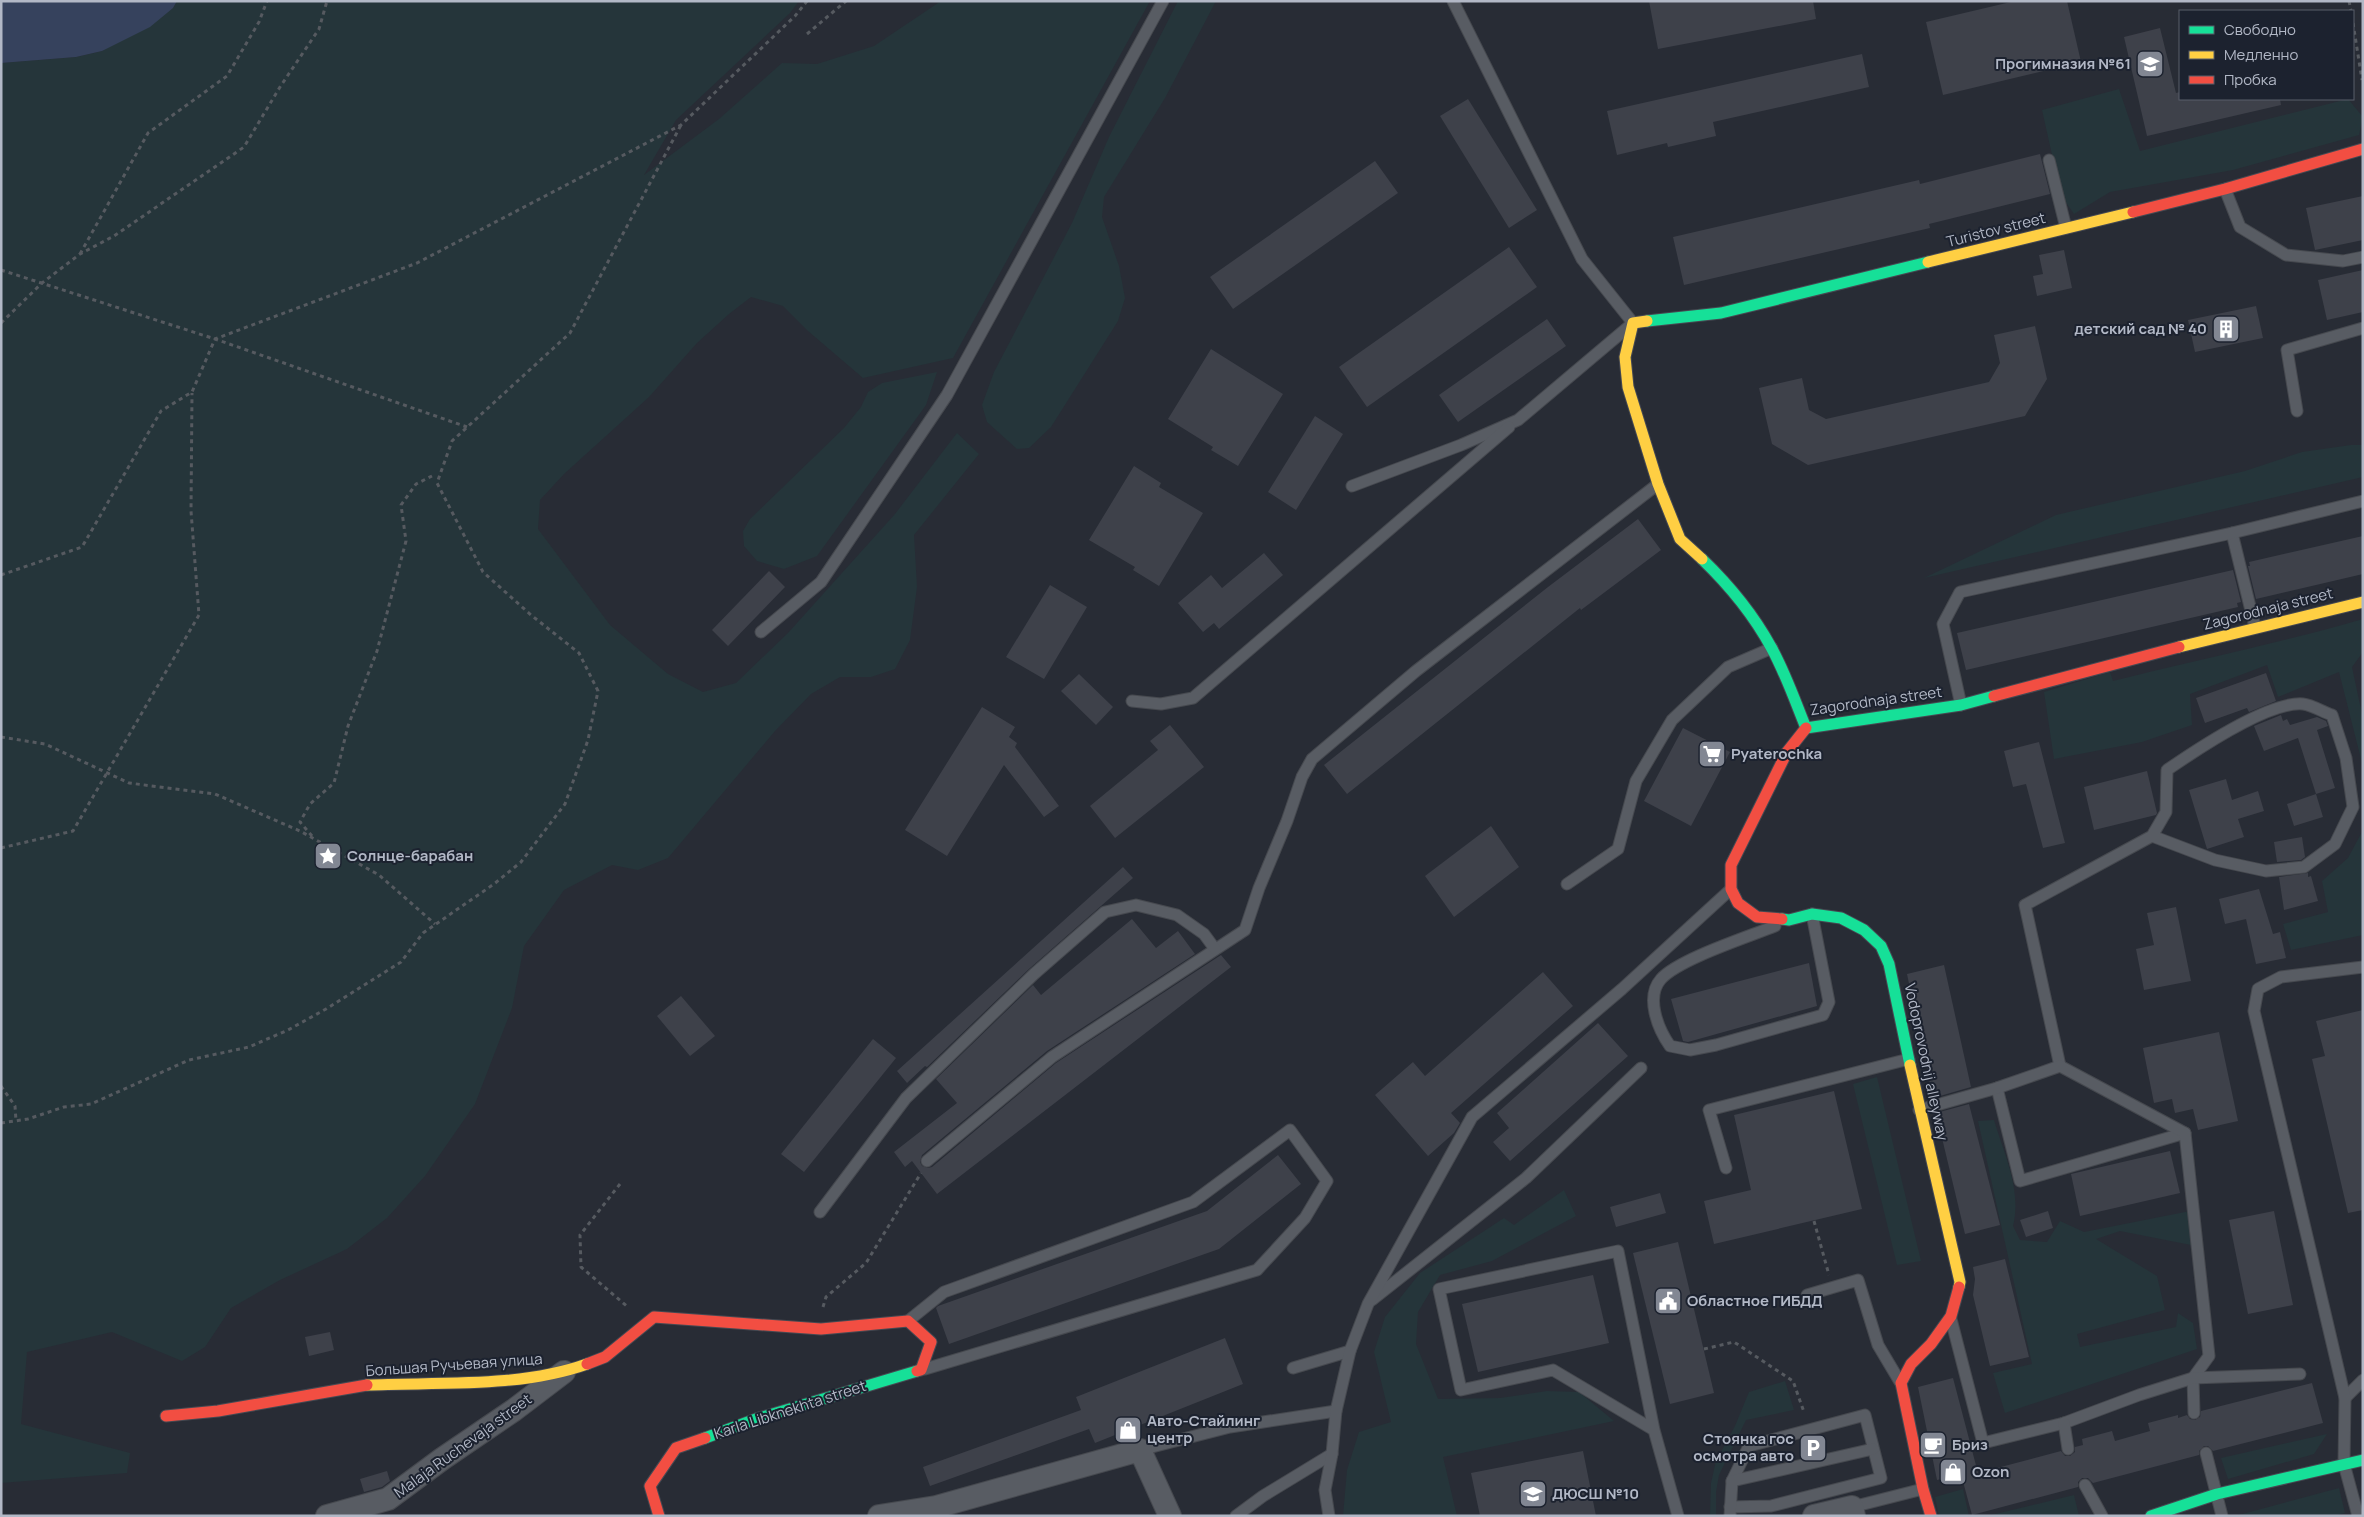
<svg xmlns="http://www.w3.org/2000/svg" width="2364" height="1517" font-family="Manrope,sans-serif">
<rect width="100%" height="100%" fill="#282c35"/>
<g fill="#25353a">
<polygon points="177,1 799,1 790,13 676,120 644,175 719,119 782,63 817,64 874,46 941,1 1150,1 953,358 863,378 808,331 783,306 751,297 729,314 697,343 649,397 564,474 540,500 538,529 610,625 668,674 703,692 736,683 788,633 895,514 957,433 979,454 914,535 917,587 910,640 895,669 871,677 840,677 811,694 775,731 668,858 638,870 612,865 564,890 524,946 512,1008 475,1104 425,1176 387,1218 347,1249 280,1280 231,1308 205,1347 182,1361 112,1332 27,1352 21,1424 130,1453 127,1473 1,1483 1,63 76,57 102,51 173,8"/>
<polygon points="1178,1 1216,1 1165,98 1104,197 1102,217 1119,266 1125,298 1118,321 1051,427 1029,448 1017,449 987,422 982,405 994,372 1072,223 1109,137"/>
<polygon points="2119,89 2140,151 2348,99 2363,117 2359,135 2233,170 2110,192 2074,214 2061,195 2042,110"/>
<polygon points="937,372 926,405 817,556 784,569 757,561 744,546 743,531 750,519 844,428 861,407 868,392 882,383"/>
<polygon points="2351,445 2363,445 2363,477 1924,578 2056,515 2245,471 2302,452"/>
<path d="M 2363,619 L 2363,652 L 2352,667 L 2363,719 L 2363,767 L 2339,672 L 2278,697 L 2267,665 L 2190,694 L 2192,725 L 2142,742 L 2054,759 L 2044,692 L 2110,672 L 2113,681 C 2196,660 2280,643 2363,619 Z"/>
<polygon points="2363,830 2363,935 2291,950 2283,924 2328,912 2322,881 2348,858"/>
<polygon points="1877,1077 1921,1261 1897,1265 1853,1084"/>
<path d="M 1994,1120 C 2004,1154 2022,1190 2013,1226 L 2020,1240 L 2047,1242 L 2060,1221 L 2084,1232 L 2190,1211 L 2191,1245 L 2120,1231 L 2096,1239 L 2157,1276 L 2165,1310 L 2077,1334 L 2080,1347 L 2176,1327 L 2178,1313 L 2193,1323 L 2197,1349 L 2005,1413 L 1993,1373 L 2032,1364 L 1978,1121 Z"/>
<polygon points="1564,1190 1576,1216 1492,1261 1440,1275 1418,1312 1416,1344 1438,1399 1500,1398 1547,1391 1579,1392 1614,1421 1443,1457 1457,1516 1343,1516 1347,1470 1359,1432 1391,1422 1374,1352 1385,1317 1420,1273 1504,1218 1514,1225"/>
<polygon points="1785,1381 1794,1410 1746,1420 1719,1475 1716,1492 1716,1516 1710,1516 1711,1483 1716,1461 1735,1426 1749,1392"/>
<polygon points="2327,1434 2314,1454 2228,1479 2221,1458"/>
<polygon points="2339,1488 2345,1513 2334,1516 2235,1516"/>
<polygon points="1963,1489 1969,1516 1939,1516 1935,1497"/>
<polygon points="2074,1495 2079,1516 1987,1516"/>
</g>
<polygon fill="#36425d" points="1,1 177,1 173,8 150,27 102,51 76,57 1,63"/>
<g fill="#3e414a">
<polygon points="1649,1 1813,1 1816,19 1658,49"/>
<polygon points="2015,1 2067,1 2081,62 1943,95 1926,22"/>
<polygon points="2160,28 2176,93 2180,92 2180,99 2280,99 2281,105 2147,136 2124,37"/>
<polygon points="1862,54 1869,87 1713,122 1716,136 1668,147 1667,143 1617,155 1607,111"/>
<polygon points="1468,99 1537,210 1509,228 1440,116"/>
<polygon points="2040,154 2050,194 1929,224 1930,228 1684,285 1673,237 1919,180 1920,184"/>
<polygon points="1375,161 1398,193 1233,309 1210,277"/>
<polygon points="2363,196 2363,240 2315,250 2306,208"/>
<polygon points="1509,247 1537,287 1367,407 1339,367"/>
<polygon points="2064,250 2072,288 2037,296 2033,276 2043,274 2039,255"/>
<polygon points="2363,270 2363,312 2327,320 2318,280"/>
<polygon points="2256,306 2263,338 2195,352 2188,320"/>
<polygon points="1547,319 1566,346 1458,422 1439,395"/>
<polygon points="2035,326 2047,379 2025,416 1808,465 1772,444 1759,388 1802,378 1809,410 1826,419 1989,382 2000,363 1994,335"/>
<polygon points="1211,349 1283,394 1238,466 1211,450 1213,447 1168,419"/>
<polygon points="1315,416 1343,434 1296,510 1268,492"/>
<polygon points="1134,466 1161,483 1159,487 1203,513 1159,586 1133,570 1135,567 1089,540"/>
<polygon points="1638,519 1661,550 1581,610 1580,608 1347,794 1324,765 1548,587"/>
<polygon points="2363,536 2363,574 2256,599 2248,566 2250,566 2249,562"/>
<polygon points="1264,553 1283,575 1219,629 1214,623 1203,632 1178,603 1211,575 1222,588"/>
<polygon points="2233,570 2241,602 2237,603 2238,607 1966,670 1957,633"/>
<polygon points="769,571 785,587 728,646 712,630"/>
<polygon points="1050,585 1087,607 1044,679 1006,657"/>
<polygon points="2266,673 2276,701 2249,712 2247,708 2205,723 2196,698"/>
<polygon points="1079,674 1113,707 1096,725 1061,691"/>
<polygon points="982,707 1015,727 1009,737 1017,743 1015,747 1059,806 1044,817 1004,765 947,856 905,830"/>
<polygon points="2281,715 2283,721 2287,719 2290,725 2317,717 2326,721 2328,726 2317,730 2335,788 2316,794 2298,738 2264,751 2254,726"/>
<polygon points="1170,725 1204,767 1115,838 1090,806 1158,750 1150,741"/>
<polygon points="1683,728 1730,752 1691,826 1644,801"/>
<polygon points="2039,742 2065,843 2043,848 2026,784 2013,787 2004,751"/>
<polygon points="2147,771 2157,813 2156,815 2094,830 2084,787"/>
<polygon points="2226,779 2232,800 2258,791 2264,811 2238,819 2244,837 2207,849 2189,790"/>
<polygon points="2316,794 2323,817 2294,826 2287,804"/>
<polygon points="1491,826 1519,867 1454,917 1425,876"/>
<polygon points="2302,837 2305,857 2301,860 2277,862 2274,842"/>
<polygon points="1123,867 1133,878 1029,969 927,1067 925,1066 907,1083 897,1071"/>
<polygon points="2308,873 2308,877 2311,876 2318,901 2284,910 2279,877"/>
<polygon points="2259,889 2273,934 2280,932 2286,958 2256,964 2246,919 2225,924 2219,899"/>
<polygon points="2176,907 2191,981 2144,990 2136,949 2154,945 2147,913"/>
<polygon points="1132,919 1156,948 1178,931 1195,954 1047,1051 922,1155 920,1162 922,1166 928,1168 932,1167 1056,1063 1221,955 1231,967 937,1194 912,1161 905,1167 894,1152 957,1103 936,1079 1033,985 1041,995"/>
<polygon points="1809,963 1817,1006 1688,1042 1683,1041 1671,999"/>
<polygon points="1944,965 1971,1087 1933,1098 1907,974"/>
<polygon points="1543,972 1573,1006 1451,1113 1460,1123 1454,1133 1428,1156 1375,1095 1413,1062 1425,1076"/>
<polygon points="681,996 715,1036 690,1056 657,1016"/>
<polygon points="2363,1010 2363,1210 2348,1213 2312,1059 2325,1056 2316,1021"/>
<polygon points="1598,1023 1628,1056 1510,1161 1493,1142 1509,1128 1497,1113"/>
<polygon points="2219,1032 2238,1121 2198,1130 2193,1109 2175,1113 2172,1099 2154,1103 2143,1048"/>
<polygon points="873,1039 896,1058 804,1172 781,1154"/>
<polygon points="1834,1091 1862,1209 1714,1244 1704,1201 1751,1190 1734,1115"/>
<polygon points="1969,1104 2000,1225 1965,1234 1936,1113"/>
<polygon points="2170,1151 2180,1193 2080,1216 2071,1174"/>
<polygon points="1278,1155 1301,1184 1219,1249 949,1344 936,1308 938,1306 1207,1211"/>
<polygon points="1660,1193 1666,1213 1616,1227 1610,1207"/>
<polygon points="2048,1211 2053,1228 2026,1237 2020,1220"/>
<polygon points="2274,1211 2293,1305 2248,1314 2229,1220"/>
<polygon points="1678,1242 1714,1393 1670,1404 1633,1253"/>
<polygon points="2005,1259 2029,1357 1990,1366 1973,1295 1975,1279 1973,1267"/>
<polygon points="1593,1275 1609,1343 1478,1372 1462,1304"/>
<polygon points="330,1332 334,1350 309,1356 305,1337"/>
<polygon points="1225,1338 1243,1384 1095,1443 1089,1429 930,1486 923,1467 1081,1410 1076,1397"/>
<polygon points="1953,1378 1978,1473 2061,1451 2065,1456 2070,1456 2075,1452 2075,1447 2083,1445 2082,1439 2112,1431 2115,1441 2150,1431 2148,1423 2178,1415 2178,1418 2187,1415 2190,1419 2195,1420 2200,1417 2201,1411 2312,1383 2323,1423 2213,1451 2208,1446 2204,1446 2199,1451 2199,1455 2093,1483 2088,1478 2082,1478 2078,1482 2078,1487 1972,1515 1961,1474 1937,1480 1918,1387"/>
<polygon points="1583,1451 1596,1516 1480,1516 1471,1473"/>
<polygon points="387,1471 390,1481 382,1487 364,1492 360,1479"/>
</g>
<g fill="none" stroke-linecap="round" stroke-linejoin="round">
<g stroke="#46494f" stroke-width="13">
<g id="lane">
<polyline points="2049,160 2066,228"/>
<polyline points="2225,189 2240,227 2286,255 2343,261 2363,257"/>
<polyline points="2297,411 2287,350 2363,328"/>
<polyline points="1352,486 1461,445 1518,420 1633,323 1582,259 1453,1"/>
<polyline points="2232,533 2255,627"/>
<polyline points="761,632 821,582 947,395 1163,1"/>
<polyline points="1132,701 1161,704 1193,698 1509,427"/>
<polyline points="1961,705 1943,624 1960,592 2232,533 2363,501"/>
<polyline points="1567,884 1618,849 1636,781 1672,720 1728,667 1772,648"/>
<path d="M 1775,926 C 1748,937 1679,959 1661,979 C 1645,997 1658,1029 1670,1046 L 1690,1050 L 1716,1045 L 1823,1015 L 1829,1002 L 1812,914"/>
<path d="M 2060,1066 L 2025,905 L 2152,836 L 2166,812 L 2167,770 C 2196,750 2269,701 2303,704 C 2312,705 2323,712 2332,715 L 2346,758 L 2353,807 L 2335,844 L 2304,867 L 2266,871 L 2215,860 L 2152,836"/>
<polyline points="1997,1088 2020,1181 2185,1133"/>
<polyline points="1919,1110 1997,1088 2060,1066 2185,1133 2209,1356 2193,1378 2194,1413"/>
<polyline points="927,1161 1052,1057 1245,930 1259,888 1287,821 1302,777 1312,759 1416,671 1658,484"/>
<polyline points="1726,1168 1709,1110 1909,1059"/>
<polyline points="820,1212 906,1098 1034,974 1105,912 1136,905 1177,915 1204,934 1215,949"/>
<polyline points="1807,1295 1858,1280 1878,1345 1900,1382"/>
<polyline points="1372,1300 1526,1178 1641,1068"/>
<polyline points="1951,1319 1983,1443 2064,1423 2139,1395 2193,1378 2300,1374"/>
<polyline points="908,1321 944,1292 1193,1202 1290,1130 1327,1181 1305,1218 1257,1270 925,1369"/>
<polyline points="1293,1368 1350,1351"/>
<polyline points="2345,1398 2363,1380"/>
<polyline points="2064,1423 2068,1449"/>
<polyline points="1654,1430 1553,1370 1461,1390 1439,1289 1618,1251 1654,1430 1678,1516"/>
<polyline points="1140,1450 1230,1427 1336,1411"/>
<polyline points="2206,1453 2222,1516"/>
<polyline points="2085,1485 2102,1516"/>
<polyline points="1730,1507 1771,1506 1881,1478 1865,1415 1749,1446 1732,1481"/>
<polyline points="1852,1507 1923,1489"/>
<polyline points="1236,1516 1263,1496 1332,1454"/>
<polyline points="1329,1516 1325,1490 1332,1454 1336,1411 1350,1351 1368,1304 1472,1117 1622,989 1731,889"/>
<polyline points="1730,1516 1732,1481 1873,1449"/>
<polyline points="2358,1516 2344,1464 2345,1398 2254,1011 2258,989 2281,977 2363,967"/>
</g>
</g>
<g stroke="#46494f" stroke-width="24">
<g id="street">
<polyline points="327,1516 388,1499 442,1459 514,1410 564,1372"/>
<polyline points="879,1516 936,1507 1140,1450 1170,1516"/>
<polyline points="1814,1516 1852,1507 1854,1516"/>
</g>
</g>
<g stroke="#464952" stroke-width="13">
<g id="fast">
<polyline points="1647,321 1721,313 1928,262"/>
<path d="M 1702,559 C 1729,585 1753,614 1771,647 C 1785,672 1795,701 1806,728"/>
<polyline points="1806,728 1961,705 1994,696"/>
<polyline points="1782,919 1789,920 1812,914 1841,918 1864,930 1881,946 1889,964 1910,1065"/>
<polyline points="705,1438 756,1419 917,1371"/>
<polyline points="2151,1516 2217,1494 2363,1460"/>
</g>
</g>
<g stroke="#464952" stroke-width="13">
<g id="slow">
<polyline points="1928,262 2133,212"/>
<polyline points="1647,321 1633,323 1625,357 1628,387 1658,484 1680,539 1702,559"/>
<polyline points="2179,647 2363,602"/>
<polyline points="1910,1065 1960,1282 1959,1287"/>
<path d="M 367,1385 C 438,1382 520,1388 587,1364"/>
</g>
</g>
<g stroke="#464952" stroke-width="13">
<g id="jam">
<polyline points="2133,212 2225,189 2363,149"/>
<polyline points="1994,696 2179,647"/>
<polyline points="1782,919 1757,917 1738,903 1731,889 1731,865 1787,752 1806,728"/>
<polyline points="587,1364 605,1357 654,1317 821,1329 908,1321 931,1342 921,1370 917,1371"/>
<polyline points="166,1416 218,1411 367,1385"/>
<polyline points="659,1516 650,1486 676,1448 705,1438"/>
<polyline points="1931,1516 1923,1489 1901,1383 1911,1364 1931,1344 1951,1316 1959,1287"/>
</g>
</g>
<g stroke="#565a60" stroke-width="3" stroke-dasharray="4 4" stroke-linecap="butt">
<polyline points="2349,1 2351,11"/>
<polyline points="2353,23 2362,80"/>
<polyline points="807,34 846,1"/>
<polyline points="80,254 148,133 227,76 259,22 267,1"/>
<polyline points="1,270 215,339 467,427"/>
<polyline points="1,323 42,283 80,254 114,236 244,147 280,87 319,29 327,1"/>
<polyline points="1,575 82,547 161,411 192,392 215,339 417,263 681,125 795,16 807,1"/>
<polyline points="1,737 45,744 129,783 215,794 300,831 379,875 435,924"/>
<polyline points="312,836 300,822 310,804 334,783 348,726 377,651 406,541 401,505 416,484 432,476"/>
<polyline points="1,848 73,831 199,615 191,511 192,393"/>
<polyline points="1,1086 15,1106 16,1121"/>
<polyline points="1,1123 28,1119 64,1107 91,1104 189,1060 249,1047 288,1030 326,1009 401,962 423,933 494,884 521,862 565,804 588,740 598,691 579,653 531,615 483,572 437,483 452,441 570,333 681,125"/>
<polyline points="620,1184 580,1235 581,1267 629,1308"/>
<polyline points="1814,1221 1829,1275"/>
<polyline points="823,1307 826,1297 866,1263 921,1173"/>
<polyline points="1704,1349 1734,1342 1793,1381 1804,1412"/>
</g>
<use href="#lane" stroke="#585c63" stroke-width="11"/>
<use href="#street" stroke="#585c63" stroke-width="22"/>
<use href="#fast" stroke="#16e098" stroke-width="11"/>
<use href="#slow" stroke="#ffcf43" stroke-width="11"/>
<use href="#jam" stroke="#f24e42" stroke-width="11"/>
</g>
<defs>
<g id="school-square" transform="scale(1.4375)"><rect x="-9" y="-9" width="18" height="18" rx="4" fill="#828793" stroke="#1c222f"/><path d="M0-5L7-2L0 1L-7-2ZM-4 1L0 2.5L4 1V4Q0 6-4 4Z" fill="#fff"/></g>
<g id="building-square" transform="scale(1.4375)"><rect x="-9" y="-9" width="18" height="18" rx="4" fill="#828793" stroke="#1c222f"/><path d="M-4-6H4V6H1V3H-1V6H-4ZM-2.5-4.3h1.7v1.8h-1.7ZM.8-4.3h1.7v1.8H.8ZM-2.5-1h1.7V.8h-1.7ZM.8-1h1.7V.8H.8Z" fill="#fff"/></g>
<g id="supermarket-square" transform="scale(1.4375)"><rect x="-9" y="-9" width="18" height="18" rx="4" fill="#828793" stroke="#1c222f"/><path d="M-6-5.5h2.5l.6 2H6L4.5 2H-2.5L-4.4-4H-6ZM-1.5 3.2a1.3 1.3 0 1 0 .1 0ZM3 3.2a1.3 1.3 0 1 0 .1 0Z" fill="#fff"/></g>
<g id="sight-square" transform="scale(1.4375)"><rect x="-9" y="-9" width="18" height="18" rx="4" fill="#828793" stroke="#1c222f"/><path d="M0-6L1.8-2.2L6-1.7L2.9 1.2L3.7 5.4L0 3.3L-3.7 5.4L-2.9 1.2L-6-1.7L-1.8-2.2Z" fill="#fff"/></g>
<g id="civic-square" transform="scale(1.4375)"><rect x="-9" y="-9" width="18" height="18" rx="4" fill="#828793" stroke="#1c222f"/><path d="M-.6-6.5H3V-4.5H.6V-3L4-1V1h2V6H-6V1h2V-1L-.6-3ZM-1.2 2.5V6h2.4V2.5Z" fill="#fff"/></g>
<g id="shop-square" transform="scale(1.4375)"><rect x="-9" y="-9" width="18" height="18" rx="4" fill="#828793" stroke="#1c222f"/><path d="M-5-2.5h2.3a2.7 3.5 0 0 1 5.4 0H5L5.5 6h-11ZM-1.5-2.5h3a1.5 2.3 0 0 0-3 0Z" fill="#fff"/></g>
<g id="cafe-square" transform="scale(1.4375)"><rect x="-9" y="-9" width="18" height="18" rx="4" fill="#828793" stroke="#1c222f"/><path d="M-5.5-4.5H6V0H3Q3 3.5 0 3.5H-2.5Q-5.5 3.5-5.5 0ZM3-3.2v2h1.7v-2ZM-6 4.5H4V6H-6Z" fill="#fff"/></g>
<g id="parking-square" transform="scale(1.4375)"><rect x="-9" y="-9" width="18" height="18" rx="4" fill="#828793" stroke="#1c222f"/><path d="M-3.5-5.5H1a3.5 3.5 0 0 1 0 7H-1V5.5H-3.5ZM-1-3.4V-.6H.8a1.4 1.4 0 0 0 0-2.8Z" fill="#fff"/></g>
</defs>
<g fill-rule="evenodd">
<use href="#school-square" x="2150" y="64"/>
<use href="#building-square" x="2226" y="329"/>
<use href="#supermarket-square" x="1712" y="754"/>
<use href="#sight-square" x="328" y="856"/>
<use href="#civic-square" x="1668" y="1301"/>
<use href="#shop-square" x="1128" y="1430"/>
<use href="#cafe-square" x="1933" y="1445"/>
<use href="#parking-square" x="1813" y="1448"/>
<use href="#shop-square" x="1953" y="1472"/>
<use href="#school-square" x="1533" y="1494"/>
</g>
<g text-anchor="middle" stroke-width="4" stroke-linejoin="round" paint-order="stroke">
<g font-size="15" font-weight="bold" fill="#b2b8c6" stroke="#1c222f" text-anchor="start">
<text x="2131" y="69" text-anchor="end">Прогимназия №61</text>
<text x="2207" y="334" text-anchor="end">детский сад № 40</text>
<text x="1731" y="759">Pyaterochka</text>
<text x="347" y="861">Солнце-барабан</text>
<text x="1687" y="1306">Областное ГИБДД</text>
<text x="1147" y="1426">Авто-Стайлинг<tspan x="1147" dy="17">центр</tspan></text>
<text x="1794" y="1444" text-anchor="end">Стоянка гос<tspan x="1794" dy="17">осмотра авто</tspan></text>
<text x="1952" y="1450">Бриз</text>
<text x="1972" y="1477">Ozon</text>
<text x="1552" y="1499">ДЮСШ №10</text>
</g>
<g font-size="15" fill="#b2b8c6" stroke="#1c222f">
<text transform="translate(1996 230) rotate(-14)" y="5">Turistov street</text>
<text transform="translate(2268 609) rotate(-14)" y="5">Zagorodnaja street</text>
<text transform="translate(1876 701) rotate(-8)" y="5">Zagorodnaja street</text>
<text transform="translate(1926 1062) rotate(78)" y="5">Vodoprovodnij alleyway</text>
<text transform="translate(454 1365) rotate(-4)" y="5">Большая Ручьевая улица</text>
<text transform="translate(790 1410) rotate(-18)" y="5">Karla Libknekhta street</text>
<text transform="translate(463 1446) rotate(-36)" y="5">Malaja Ruchevaja street</text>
</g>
</g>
<rect width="2364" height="1517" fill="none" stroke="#b2b8c6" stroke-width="5"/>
<rect x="2179" y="10" width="175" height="90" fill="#1c222f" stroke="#585e6b"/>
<rect x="2189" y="26" width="25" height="8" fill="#16e098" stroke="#585e6b"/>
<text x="2224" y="35" font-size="15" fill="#b2b8c6">Свободно</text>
<rect x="2189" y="51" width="25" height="8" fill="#ffcf43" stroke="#585e6b"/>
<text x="2224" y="60" font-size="15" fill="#b2b8c6">Медленно</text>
<rect x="2189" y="76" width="25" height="8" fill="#f24e42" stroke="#585e6b"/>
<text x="2224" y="85" font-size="15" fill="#b2b8c6">Пробка</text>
</svg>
